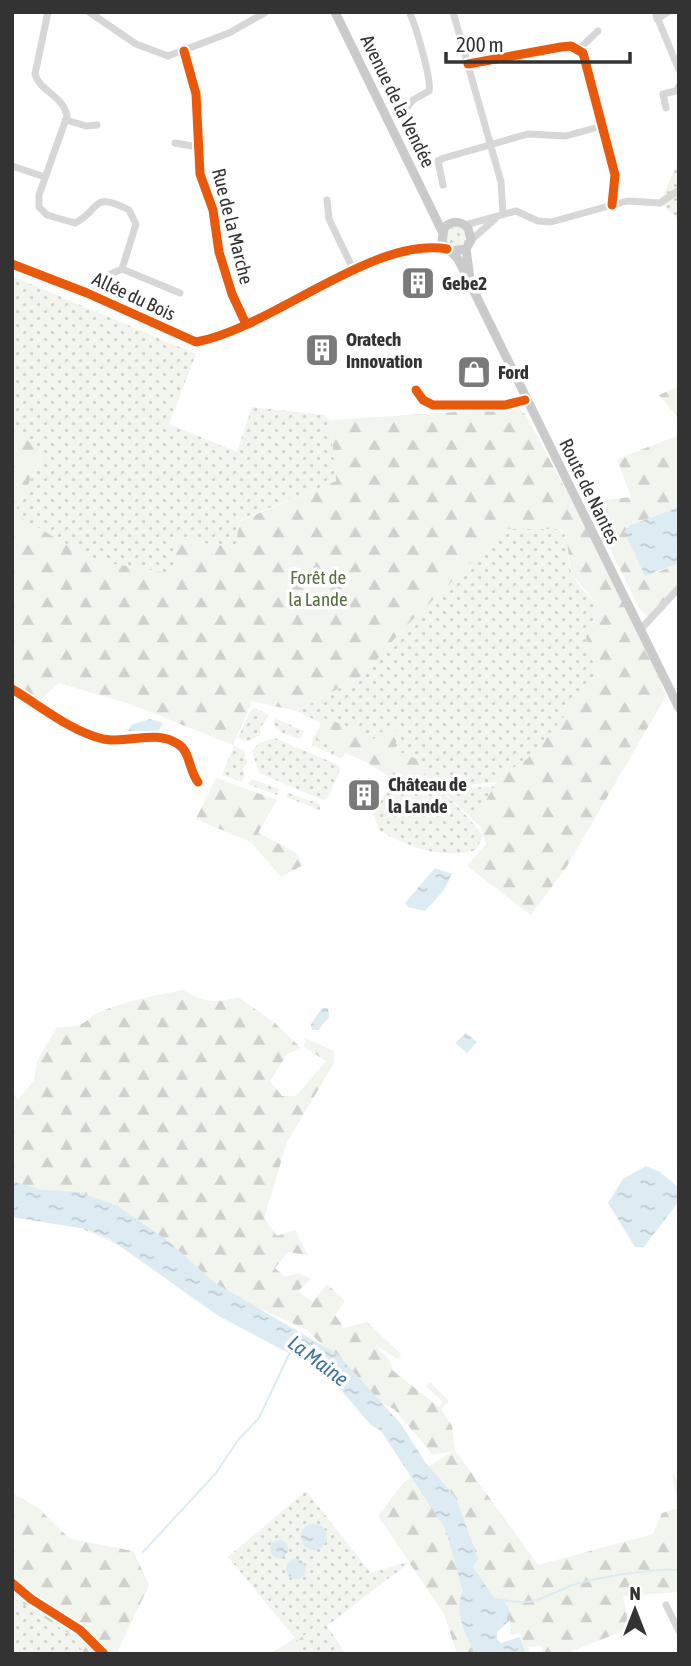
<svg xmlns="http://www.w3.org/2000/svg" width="691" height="1666" font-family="'Asap Condensed',sans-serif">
<defs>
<pattern id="grass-dots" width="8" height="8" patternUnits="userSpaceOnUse" patternTransform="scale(1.75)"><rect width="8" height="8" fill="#f1f5ed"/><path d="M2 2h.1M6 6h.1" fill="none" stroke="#cfd2cc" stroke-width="1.8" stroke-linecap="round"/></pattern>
<pattern id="forest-firs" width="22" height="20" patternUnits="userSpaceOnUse" patternTransform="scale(1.75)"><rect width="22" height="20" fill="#f1f5ed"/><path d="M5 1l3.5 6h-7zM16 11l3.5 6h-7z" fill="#cfd2cc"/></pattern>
<pattern id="water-ripples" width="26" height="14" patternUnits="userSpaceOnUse" patternTransform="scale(1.75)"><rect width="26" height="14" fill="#ddebf3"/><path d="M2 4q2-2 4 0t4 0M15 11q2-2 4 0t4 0" fill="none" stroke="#becad1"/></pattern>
</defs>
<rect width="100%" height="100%" fill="#fff"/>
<g fill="url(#grass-dots)">
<polygon points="679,160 679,220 660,203"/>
<circle cx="456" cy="237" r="10"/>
<polygon points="12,276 196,354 169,424 237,452 252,407 324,415 330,420 336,481 240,520 236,548 173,574 96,561 14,514 42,457 12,423"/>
<path d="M 544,527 C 579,530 563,546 571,571 C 575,583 590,597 599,607 L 586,637 L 596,673 L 546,752 L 510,781 L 464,785 L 436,782 L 297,711 L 364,675 L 402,630 L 506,529 Z"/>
<polygon points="255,708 269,715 260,728 260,735 248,742 238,738 251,710"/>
<polygon points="275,718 304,731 300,739 280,732 273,724"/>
<polygon points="313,735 346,751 343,757 340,758 312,745"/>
<polygon points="275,738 338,765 340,770 328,798 323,800 259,773 252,751 259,743"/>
<polygon points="234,746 244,750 247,763 242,769 245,774 242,782 222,775"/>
<path d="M 411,774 C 440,786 465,812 483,836 L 476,850 C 446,860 406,847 379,830 L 374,815 L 394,775 Z"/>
<polygon points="253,779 279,789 277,795 247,784"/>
<polygon points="436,785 468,788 510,785 484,830"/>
<polygon points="288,793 320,804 320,810 286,797"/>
<polygon points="306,1491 371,1573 411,1561 327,1626 346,1654 270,1654 295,1638 228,1557"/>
<polygon points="12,1494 70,1539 133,1551 149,1585 116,1654 12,1654"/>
</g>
<g fill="url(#forest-firs)">
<polygon points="679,386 679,419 659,395"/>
<polygon points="519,408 527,417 642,633 666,696 567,866 531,915 467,866 486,844 477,816 500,776 527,759 567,713 596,673 586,637 599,607 571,573 566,534 560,529 506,529 402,630 364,675 296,711 252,701 233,745 130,704 59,683 40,700 12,687 12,423 42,456 14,514 96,561 173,574 177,538 235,548 240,521 336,481 330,420"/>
<polygon points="679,435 679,507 631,525 656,573 679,563 679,584 648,617 639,608 587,502 631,497 617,459"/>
<polygon points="323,718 363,731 365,739 370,742 390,725 400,734 393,749 421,761 429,769 419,780 400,776 394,780 368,763 314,739"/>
<polygon points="216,778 277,800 258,833 295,852 303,865 281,877 251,842 196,819"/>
<path d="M 183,990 C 203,1002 216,1004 238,997 L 275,1023 L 301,1048 L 287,1054 L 270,1081 L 282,1096 L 296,1096 L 326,1061 L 304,1047 L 305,1038 L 334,1051 L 334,1063 L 287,1142 L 264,1218 L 277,1236 L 295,1230 L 308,1255 L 288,1252 L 275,1268 L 285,1277 L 299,1273 L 311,1279 L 298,1291 L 313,1302 L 327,1284 L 345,1301 L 335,1315 L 344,1328 L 367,1322 L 401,1354 L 399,1360 L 375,1345 L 391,1362 L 392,1370 L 439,1407 L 443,1402 L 426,1386 L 430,1382 L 449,1401 L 441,1409 L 452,1426 L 455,1450 L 538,1565 L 653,1534 L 662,1513 L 678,1508 L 672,1472 L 679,1481 L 679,1592 L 623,1596 L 630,1628 L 565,1654 L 541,1654 L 543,1646 L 528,1647 L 530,1654 L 457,1654 L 444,1614 L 378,1516 L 404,1482 L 453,1451 L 433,1455 L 394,1409 L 383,1404 L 307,1330 L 12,1197 L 12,1091 L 18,1100 L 34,1080 L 37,1061 L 57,1027 C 93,1027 81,1018 107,1009 C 132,1000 157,995 183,990 Z"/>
<polygon points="12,1493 38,1508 70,1539 133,1551 149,1585 116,1654 85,1654 68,1633 12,1597"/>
<polygon points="314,1627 316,1634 297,1654 282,1654"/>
</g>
<g fill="url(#water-ripples)">
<polygon points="679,507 679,563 645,576 624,531 631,525"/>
<polygon points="150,719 163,723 158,732 128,731 131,725"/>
<polygon points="435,868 452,874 444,890 425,911 408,907 405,903"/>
<polygon points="322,1008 328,1008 329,1017 318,1030 312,1030 311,1024"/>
<polygon points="466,1033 477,1042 467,1053 455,1043"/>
<polygon points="646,1166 660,1172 679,1188 679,1201 644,1247 635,1247 608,1203 623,1179"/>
<path d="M 12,1181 L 42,1190 L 78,1192 L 118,1206 L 168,1241 L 215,1283 L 337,1354 L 401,1424 L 425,1462 L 456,1498 L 478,1559 L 473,1567 L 494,1598 L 503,1600 L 509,1609 C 507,1622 503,1626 510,1639 L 519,1636 L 526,1654 L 475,1654 C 466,1636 453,1610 463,1592 L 446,1530 L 381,1431 L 370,1424 L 335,1383 L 315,1367 L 217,1315 L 110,1239 L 86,1229 L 12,1217 Z"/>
<circle cx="314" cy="1537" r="13"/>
<circle cx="279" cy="1549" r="9"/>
<circle cx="296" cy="1569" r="10"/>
</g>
<polygon fill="#fff" points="510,1620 511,1635 519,1633 522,1636 501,1643 497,1639 497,1632"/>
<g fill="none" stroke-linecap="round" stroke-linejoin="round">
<g stroke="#ddebf3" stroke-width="2">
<polyline points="143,1552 216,1473 238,1440 259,1418 290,1352"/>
<path d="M 498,1599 C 530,1606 537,1601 565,1588 C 588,1578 655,1568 679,1570"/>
</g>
<g stroke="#d7d7d7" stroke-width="7">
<path d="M 48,12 L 35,74 C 40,92 63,95 67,116 L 39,195 L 39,207 L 47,215 L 75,223 C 100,211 91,190 129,210 L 136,224 L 122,269 L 98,280 L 87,293"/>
<polyline points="89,12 136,44 168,56 229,33 266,12"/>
<polyline points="453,12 501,182 503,214"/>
<polyline points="655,12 679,70"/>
<polyline points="657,19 668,12"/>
<polyline points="579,49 598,31"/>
<polyline points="184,51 196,94 200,174 213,210 219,252 232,294 246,324"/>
<polyline points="468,64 561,47 571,46 583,53 615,175 612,205"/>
<polyline points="666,108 663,94 676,91 679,86"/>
<path d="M 404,112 L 413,100 L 429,91 C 432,81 415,22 409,12"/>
<polyline points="66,120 86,126 97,125"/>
<polyline points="175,143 199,147"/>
<polyline points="12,166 45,177"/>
<polyline points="443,185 438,161 444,158 528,134 566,136 602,126"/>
<polyline points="327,200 329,219 354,271"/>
<polyline points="465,225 516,211 538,221 551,222 627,201 660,203 679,190"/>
<polyline points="471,240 495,219"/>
<path d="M 12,264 L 87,293 L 196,342 C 272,328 373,236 447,249"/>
<polyline points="122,269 180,293"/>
<polyline points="416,390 423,400 433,405 505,405 525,400"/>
<polyline points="640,630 679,588"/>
<path d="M 12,689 C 41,706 70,731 103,739 C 129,744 155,729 178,744 C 190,751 189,771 198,782"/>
<polyline points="12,1583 31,1599 80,1630 104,1654"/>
<polyline points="666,1605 679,1631"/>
</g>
<g stroke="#cacaca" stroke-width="9">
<polyline points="335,12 442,231"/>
<polyline points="466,249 470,278"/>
<path d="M 452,251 L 466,249 L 471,240 L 468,228 C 461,221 452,220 444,228 L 442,242 L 458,259 L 679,708"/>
</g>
<g stroke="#fff" stroke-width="13">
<g id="cycleway">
<polyline points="184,51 196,94 200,174 213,210 219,252 232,294 246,324"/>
<polyline points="468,64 561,47 571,46 583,53 615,175 612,205"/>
<path d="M 12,264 L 87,293 L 196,342 C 272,328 373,236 447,249"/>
<polyline points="416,390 423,400 433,405 505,405 525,400"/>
<path d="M 12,689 C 41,706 70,731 103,739 C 129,744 155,729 178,744 C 190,751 189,771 198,782"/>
<polyline points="12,1583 31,1599 80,1630 104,1654"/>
</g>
</g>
<use href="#cycleway" stroke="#e8590c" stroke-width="9"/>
</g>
<defs>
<g id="building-square" transform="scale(1.75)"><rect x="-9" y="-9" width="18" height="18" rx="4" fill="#7a7a7a" stroke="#fff"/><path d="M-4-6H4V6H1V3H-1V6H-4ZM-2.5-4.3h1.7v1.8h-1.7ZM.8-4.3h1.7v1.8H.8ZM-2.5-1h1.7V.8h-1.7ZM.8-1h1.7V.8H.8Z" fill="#fff"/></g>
<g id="shop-square" transform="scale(1.75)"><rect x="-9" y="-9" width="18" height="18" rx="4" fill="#7a7a7a" stroke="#fff"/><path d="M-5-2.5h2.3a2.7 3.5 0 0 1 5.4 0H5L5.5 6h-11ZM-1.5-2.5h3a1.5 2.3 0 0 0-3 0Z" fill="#fff"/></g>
</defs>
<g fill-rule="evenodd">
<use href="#building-square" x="418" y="283"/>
<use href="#building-square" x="322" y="350"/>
<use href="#shop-square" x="474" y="372"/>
<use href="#building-square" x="364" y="795"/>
</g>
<g text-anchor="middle" stroke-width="7" stroke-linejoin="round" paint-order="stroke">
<g font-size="19" fill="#333" stroke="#fff">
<text transform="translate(398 101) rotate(64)" y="7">Avenue de la Vendée</text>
<text transform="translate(233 226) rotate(76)" y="7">Rue de la Marche</text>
<text transform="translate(134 296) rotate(25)" y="7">Allée du Bois</text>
<text transform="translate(590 491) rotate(64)" y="7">Route de Nantes</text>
</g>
<g font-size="19" font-weight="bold" fill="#333" stroke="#fff" text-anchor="start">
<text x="442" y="290">Gebe2</text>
<text x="346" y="346">Oratech<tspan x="346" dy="22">Innovation</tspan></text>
<text x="498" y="379">Ford</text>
<text x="388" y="791">Château de<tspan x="388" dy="22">la Lande</tspan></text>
</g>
<g font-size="19" fill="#56703f" stroke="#fff">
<text x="318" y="584">Forêt de<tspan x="318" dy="22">la Lande</tspan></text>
</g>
<g font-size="21" font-style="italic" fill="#3f7597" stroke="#fff">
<text transform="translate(318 1361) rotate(37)" y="7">La Maine</text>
</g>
</g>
<rect width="691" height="1666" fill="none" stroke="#333333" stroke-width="28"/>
<g transform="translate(635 1610)" stroke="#ffffff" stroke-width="5" paint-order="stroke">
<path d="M0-5L12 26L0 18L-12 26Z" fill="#333333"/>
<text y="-10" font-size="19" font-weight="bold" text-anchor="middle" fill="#333333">N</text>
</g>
<path d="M446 52v10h184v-10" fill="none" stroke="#333333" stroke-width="3.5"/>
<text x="456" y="52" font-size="21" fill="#333333" stroke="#ffffff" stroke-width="5" paint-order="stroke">200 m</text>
</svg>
